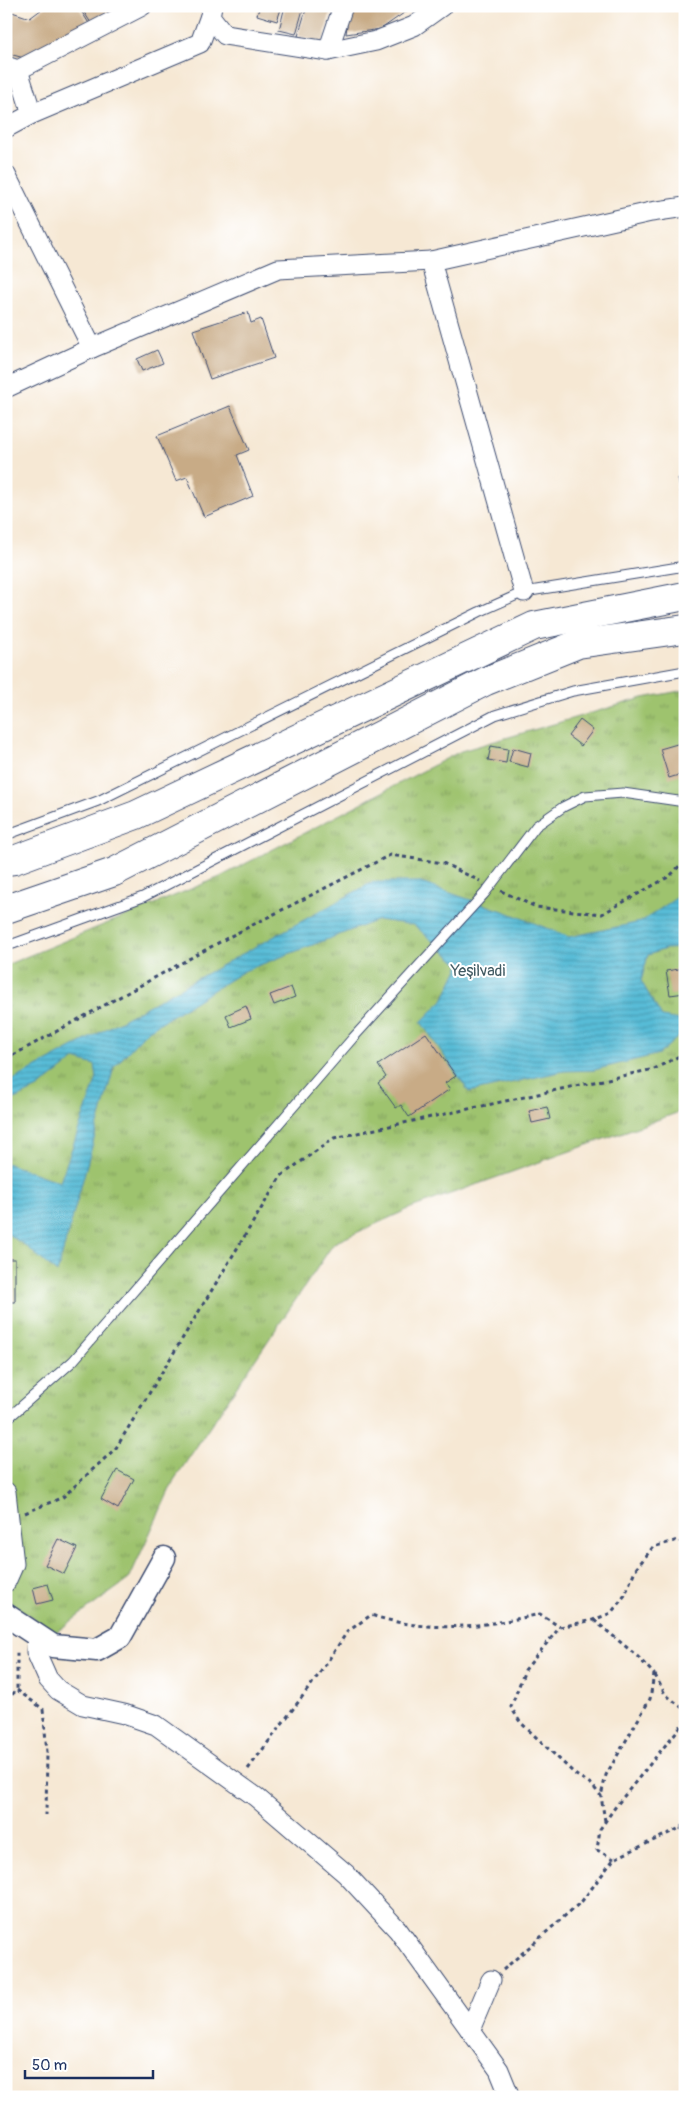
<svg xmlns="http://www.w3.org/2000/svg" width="691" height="2103" font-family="Pangolin,sans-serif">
<defs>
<pattern id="park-tufts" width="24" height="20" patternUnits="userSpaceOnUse" patternTransform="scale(1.25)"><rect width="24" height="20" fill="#9ec36e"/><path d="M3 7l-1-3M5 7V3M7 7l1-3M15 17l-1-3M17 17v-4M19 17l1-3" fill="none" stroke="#809f5e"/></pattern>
<pattern id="water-rules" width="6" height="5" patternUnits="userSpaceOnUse" patternTransform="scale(1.25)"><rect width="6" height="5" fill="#58bcd7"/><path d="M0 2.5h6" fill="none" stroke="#4899b2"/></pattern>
</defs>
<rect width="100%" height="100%" fill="#fff"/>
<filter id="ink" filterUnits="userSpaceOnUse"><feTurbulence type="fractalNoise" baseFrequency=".02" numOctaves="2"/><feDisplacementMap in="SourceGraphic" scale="10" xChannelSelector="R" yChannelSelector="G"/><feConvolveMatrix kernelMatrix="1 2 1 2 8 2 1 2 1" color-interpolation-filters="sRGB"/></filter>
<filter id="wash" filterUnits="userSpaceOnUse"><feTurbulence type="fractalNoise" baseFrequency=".0096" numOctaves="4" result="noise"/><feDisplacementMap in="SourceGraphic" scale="20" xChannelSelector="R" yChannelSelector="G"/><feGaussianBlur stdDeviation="1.12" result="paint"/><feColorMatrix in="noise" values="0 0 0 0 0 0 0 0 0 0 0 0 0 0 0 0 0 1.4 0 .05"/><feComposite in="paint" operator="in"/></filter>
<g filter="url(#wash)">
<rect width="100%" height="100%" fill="#f6e8d4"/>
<polygon fill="url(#park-tufts)" stroke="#5c7966" points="685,690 685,1110 411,1208 334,1243 174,1480 129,1579 55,1633 6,1600 6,965 220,877 461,751 643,698"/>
<polygon fill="url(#water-rules)" stroke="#3a769a" points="373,882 418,882 506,912 569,937 641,922 685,892 685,948 665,949 648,955 641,981 662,1017 685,1021 685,1031 659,1054 594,1070 564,1071 469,1092 421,1022 443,1000 460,965 414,925 378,920 244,971 147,1031 114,1067 57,1273 26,1246 6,1233 6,1163 60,1182 97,1078 95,1065 75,1059 38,1088 6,1103 6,1084"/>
<g id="blocks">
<g fill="#c8ab86">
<polygon points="46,6 78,6 90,25 31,60 6,53 6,10 30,18"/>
<polygon points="80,6 115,6 116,8 91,23"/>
<polygon points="260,6 282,6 277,21 257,15"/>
<polygon points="285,6 304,6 296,34 279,30"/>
<polygon points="307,6 332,6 323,43 298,36"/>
<polygon points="349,6 414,6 381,29 346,34"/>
<polygon points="248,312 251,323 261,319 274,358 210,379 193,330"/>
<polygon points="157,350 163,363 142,371 137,359"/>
<polygon points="230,406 249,450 237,455 253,496 204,517 187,477 176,481 157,436"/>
<polygon points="685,477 685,514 684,514 678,478"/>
<polygon points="580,720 593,730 581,746 568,736"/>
<polygon points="684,742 685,773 669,778 660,749"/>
<polygon points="491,746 508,749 506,763 488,760"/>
<polygon points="513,748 531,753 528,767 509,762"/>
<polygon points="685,968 685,993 670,995 666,971"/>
<polygon points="291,987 295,997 274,1005 270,995"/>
<polygon points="246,1006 251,1019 231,1027 226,1015"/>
<polygon points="426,1033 456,1076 445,1083 450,1089 409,1117 401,1105 396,1108 378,1083 386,1077 378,1065"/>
<polygon points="547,1107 550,1119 532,1123 529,1111"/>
<rect x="6" y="1259" width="9" height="43"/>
<polygon points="117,1470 134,1479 118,1509 101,1499"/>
<polygon points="58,1539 77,1548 64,1574 45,1565"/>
<polygon points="48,1584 53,1600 37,1604 33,1588"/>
</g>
</g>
</g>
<g filter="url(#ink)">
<use href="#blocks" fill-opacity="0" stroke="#3c4b70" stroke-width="1"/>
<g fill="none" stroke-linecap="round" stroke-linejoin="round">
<g stroke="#3c4b70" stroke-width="11">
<g id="service">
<polyline points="6,835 98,801 479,612 524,592 685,566"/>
<polyline points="6,944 13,944 143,897 495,715 573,691 685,671"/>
<polyline points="6,1420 73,1361 352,1039 485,893 536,826 563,807 585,796 623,793 685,802"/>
</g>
</g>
<g stroke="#3c4b70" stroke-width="21">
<g id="minor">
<polyline points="212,6 210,16 225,35 328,51 376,41 414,26 442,6"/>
<polyline points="328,51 343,6"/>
<polyline points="6,66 18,70 142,6"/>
<polyline points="18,70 32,114"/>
<polyline points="6,128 32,114 200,43 210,16"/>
<polyline points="6,175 92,348 278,269 431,261"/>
<polyline points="6,388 92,348"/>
<polyline points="524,592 431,261 651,212 685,207"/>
<polyline points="6,1492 14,1564 6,1582"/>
<polyline points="37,1635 36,1652 48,1679 58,1690 83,1705 124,1714 156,1725 256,1797 346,1874 398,1930 499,2070 510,2097"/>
<polyline points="470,2030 491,1980"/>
</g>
</g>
<g stroke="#3c4b70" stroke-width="25">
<polyline id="tertiary" points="6,1615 53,1646 97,1650 120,1637 164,1558"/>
</g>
<g stroke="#3c4b70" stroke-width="30">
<g id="primary">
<polyline points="6,861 14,860 136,815 534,626 685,596"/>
<polyline points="6,909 114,872 486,681 578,644 685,629"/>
</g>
</g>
<g stroke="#3c4b70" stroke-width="3" stroke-dasharray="4 4" stroke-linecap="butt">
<polyline points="501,891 536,907 602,914 670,876 685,860"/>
<polyline points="6,1059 229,937 390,855 443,863 480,881"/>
<polyline points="25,1513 63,1497 116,1448 281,1176 334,1138 654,1069 685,1053"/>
<polyline points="594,1620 637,1656 654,1674 650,1699 606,1775 601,1796"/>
<polyline points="655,1675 665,1694 685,1710"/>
<polyline points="17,1690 43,1709 47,1752 46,1815"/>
<polyline points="6,1700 17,1690 17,1650"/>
<path d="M 248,1769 L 320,1673 L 347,1632 L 371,1615 C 428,1634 483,1627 540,1614 L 560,1627"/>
<polyline points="605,1821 601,1796 591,1784 576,1775 520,1722 511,1707 525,1670 560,1627 593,1620 611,1613 625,1595 635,1570 653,1547 678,1540 685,1543"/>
<polyline points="680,1828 685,1831"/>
<polyline points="614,1859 597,1850 600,1829 616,1806 685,1721"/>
<polyline points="503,1970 582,1901 614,1859 680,1828 685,1823"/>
</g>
<use href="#service" stroke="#fff" stroke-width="9"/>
<use href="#minor" stroke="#fff" stroke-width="19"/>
<use href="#tertiary" stroke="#fff" stroke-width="22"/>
<use href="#primary" stroke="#fff" stroke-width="28"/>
</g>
</g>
<g text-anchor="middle" stroke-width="4" stroke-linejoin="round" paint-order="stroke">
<g font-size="16" fill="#425b63" stroke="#fff">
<text x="478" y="976">Yeşilvadi</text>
</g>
</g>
<rect width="691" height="2103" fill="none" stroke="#fff" stroke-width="25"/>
<path d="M25 2070v8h128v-8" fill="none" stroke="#1b2f5e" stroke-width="2.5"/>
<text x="32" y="2070" font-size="15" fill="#1b2f5e" stroke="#ffffff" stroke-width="4" paint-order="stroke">50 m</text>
</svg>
